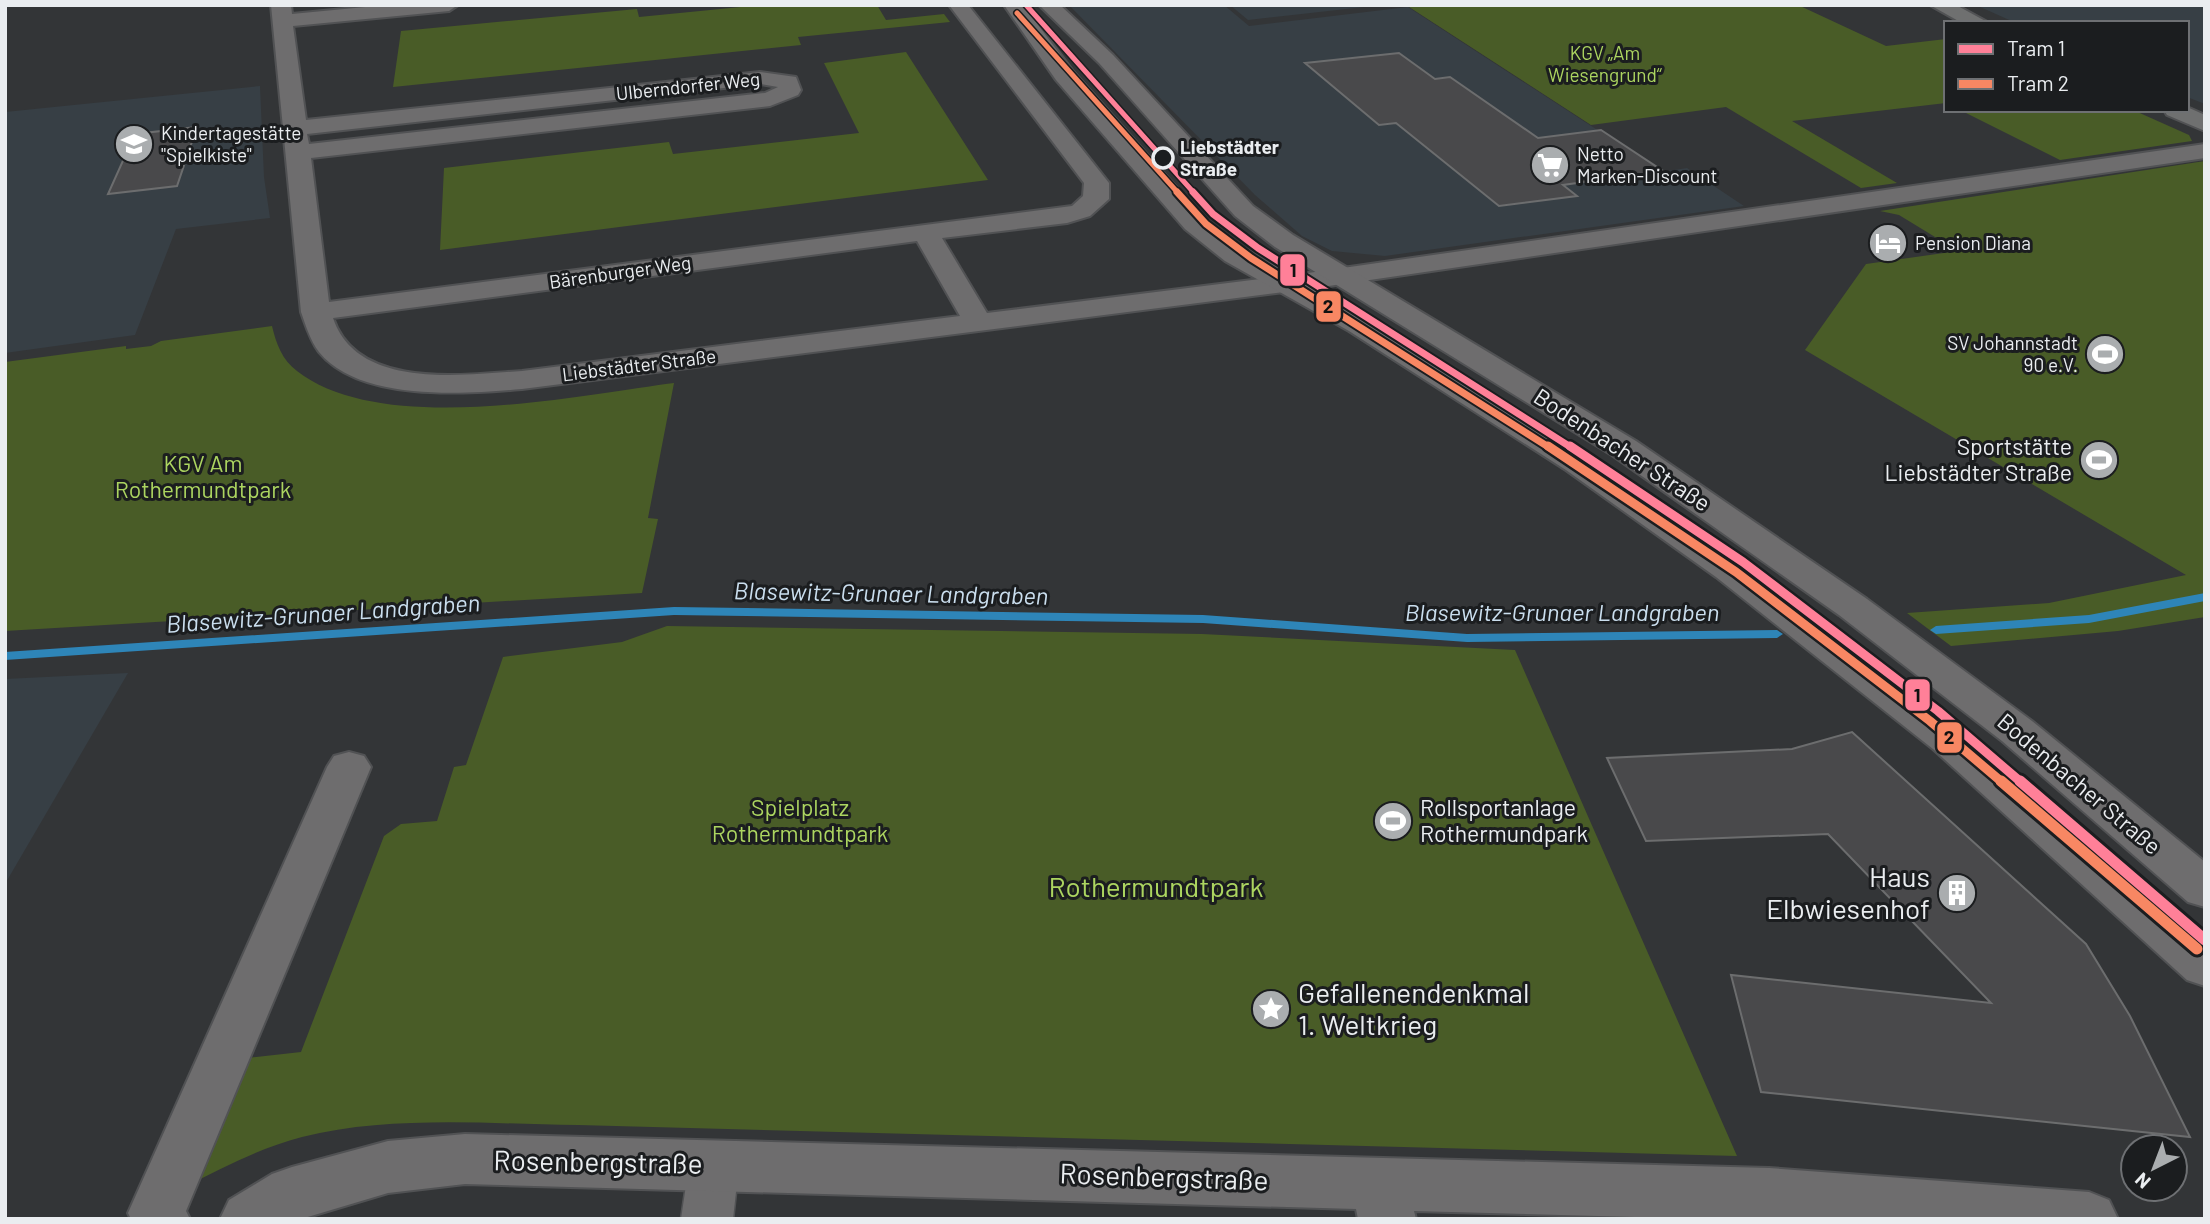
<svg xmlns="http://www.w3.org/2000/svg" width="2210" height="1224" font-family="Barlow,sans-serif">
<rect width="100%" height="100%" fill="#333537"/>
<g fill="#373f45">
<polygon points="1069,5 1224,5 1249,26 1408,7 1662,172 1687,168 1744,206 1385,256 1332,251 1302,236 1255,195"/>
<polygon points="1230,5 1382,5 1248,20"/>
<polygon points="2205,5 2205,104 2187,97 2187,23 2016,23 1978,6"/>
<polygon points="260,86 264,177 270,218 176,229 135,335 5,353 5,112"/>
<polygon points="128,673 5,884 5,679"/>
</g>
<g fill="#495c27">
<polygon points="761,5 877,5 886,20 944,14 950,22 798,37 801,45 393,87 401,31 637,9 639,17"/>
<polygon points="1406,5 1798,5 1886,46 1946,39 1946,103 1792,121 1897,183 1861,188 1726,107 1591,125"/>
<polygon points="906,52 988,180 440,250 444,168 669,142 673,154 859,133 824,63"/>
<polygon points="1960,110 2133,110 2189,135 2192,141 2060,160"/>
<polygon points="2205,161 2205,617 2118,631 1951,646 1907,613 2049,603 2186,575 1805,350 1866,264 1958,251 1899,215 1880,211"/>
<path d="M 272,326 C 276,343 282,360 297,371 C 382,437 574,396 674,383 L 648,518 L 658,519 L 642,593 L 5,631 L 5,362 L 126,346 L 126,349 L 151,346 L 161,341 Z"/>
<path d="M 667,626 L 1202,634 L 1515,650 L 1737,1156 L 578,1125 C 488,1124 390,1115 302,1137 C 260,1148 222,1168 185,1187 L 237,1059 L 301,1052 L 384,836 L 401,824 L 437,821 L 454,767 L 466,765 L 503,657 L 622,642 Z"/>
</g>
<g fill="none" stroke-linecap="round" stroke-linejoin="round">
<g fill="#2e85b8" fill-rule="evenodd">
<polygon points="2205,593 2205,601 2089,623 1936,634 1930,630 1936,626 2089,615"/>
<polygon points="674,607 1203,615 1467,634 1777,630 1783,634 1777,638 1467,642 1203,623 674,615 5,660 5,652"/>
</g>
</g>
<g fill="#49494b" stroke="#6c6d6e" stroke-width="2">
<polygon points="1399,53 1435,79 1450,77 1538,138 1601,130 1663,171 1563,185 1577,196 1499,206 1396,123 1379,125 1305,63"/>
<polygon points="197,127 177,186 108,194 135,134"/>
<polygon points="1852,732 2086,944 2130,1016 2190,1137 1761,1092 1731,975 1991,1003 1828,834 1646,841 1607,758 1792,749"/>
</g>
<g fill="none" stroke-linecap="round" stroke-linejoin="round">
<g stroke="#515254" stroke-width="3">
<polygon id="pedestrian" points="714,1142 732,1149 739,1165 733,1219 681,1219 689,1165 696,1149"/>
</g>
<g stroke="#515254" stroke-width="4">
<g id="minor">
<path d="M 271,5 L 291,5 L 292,14 L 386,5 L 458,5 L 449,11 L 293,26 L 306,120 L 760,72 L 796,77 L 801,90 L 798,95 L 770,106 L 311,158 L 329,302 L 1072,206 L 1083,196 L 1084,183 L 949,5 L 968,5 L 1109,183 L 1109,199 L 1090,216 L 1067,223 L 942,238 L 987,313 L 1308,273 L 2205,144 L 2205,158 L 1308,289 L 522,389 C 464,394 360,402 319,352 C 310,340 306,326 301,312 ZM 760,84 L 778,87 L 765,93 L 309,144 L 307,134 ZM 917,241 L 960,316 L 522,371 C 462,375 357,390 333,318 Z"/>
<polygon points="349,752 364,756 371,767 186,1211 190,1219 131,1219 128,1213 327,767 334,756"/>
<polygon points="465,1134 1769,1168 2089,1192 2109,1200 2118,1219 1708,1219 1414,1211 1416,1219 1358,1219 1356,1209 465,1184 388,1193 301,1219 220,1219 229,1200 272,1174 292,1167 388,1141"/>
</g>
</g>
<g stroke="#515254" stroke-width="4">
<g id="tertiary">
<polygon points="1004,5 1023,5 1072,70 1203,217 1245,249 1369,319 1590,456 1742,561 1963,729 2205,936 2205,986 2187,980 1933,749 1716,577 1566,470 1349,331 1225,261 1185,229 1056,80"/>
<polygon points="1039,5 1060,5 1113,55 1253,206 1293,235 1636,441 1867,599 2032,721 2205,862 2205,907 2188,902 2002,741 1839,615 1612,455 1275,247 1235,216 1099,63"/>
</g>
</g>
<g stroke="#515254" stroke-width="4">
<g id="secondary">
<polygon points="1930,5 1956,5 1989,23 1962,23"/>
<polygon points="2187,107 2205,115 2205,131 2167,115 2164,110 2187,110"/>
</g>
</g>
<use href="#pedestrian" fill="#6e6d6e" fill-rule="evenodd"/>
<use href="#minor" fill="#6e6d6e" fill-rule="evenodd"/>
<use href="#tertiary" fill="#6e6d6e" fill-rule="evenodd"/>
<use href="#secondary" fill="#6f7070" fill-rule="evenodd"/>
<g stroke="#1b1d1f" stroke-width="8">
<polyline id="tram-1-far3" points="1026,5 1195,194"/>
</g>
<g stroke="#1b1d1f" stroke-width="11">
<polyline id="tram-1-far2" points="1193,192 1213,214 1258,248 1572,448"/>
</g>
<g stroke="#1b1d1f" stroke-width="14">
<polyline id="tram-1-far1" points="1570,446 1743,562 1938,711 2022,783"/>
</g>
<g stroke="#1b1d1f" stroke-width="17">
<polyline id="tram-1" points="2020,781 2205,940"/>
</g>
<g stroke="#1b1d1f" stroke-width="8">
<polyline id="tram-2-far3" points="1017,13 1179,194"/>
</g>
<g stroke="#1b1d1f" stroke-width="11">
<polyline id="tram-2-far2" points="1177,192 1206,224 1251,258 1550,448"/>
</g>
<g stroke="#1b1d1f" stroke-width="14">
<polyline id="tram-2-far1" points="1548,446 1736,572 1930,721 2003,783"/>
</g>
<g stroke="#1b1d1f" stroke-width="17">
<polyline id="tram-2" points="2001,781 2197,949"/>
</g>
<use href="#tram-1-far3" stroke="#ff8098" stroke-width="5"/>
<use href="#tram-1-far2" stroke="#ff8098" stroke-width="7"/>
<use href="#tram-1-far1" stroke="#ff8098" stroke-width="9"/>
<use href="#tram-1" stroke="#ff8098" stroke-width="11"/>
<use href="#tram-2-far3" stroke="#f88763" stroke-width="5"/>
<use href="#tram-2-far2" stroke="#f88763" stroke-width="7"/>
<use href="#tram-2-far1" stroke="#f88763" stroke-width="9"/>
<use href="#tram-2" stroke="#f88763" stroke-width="11"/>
</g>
<defs>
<g id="school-disc" transform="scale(2.0125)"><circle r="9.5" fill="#aaadaf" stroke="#1b1d1f"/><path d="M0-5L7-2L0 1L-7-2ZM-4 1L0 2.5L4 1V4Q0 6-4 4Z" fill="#fff"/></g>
<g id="supermarket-disc" transform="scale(2.0125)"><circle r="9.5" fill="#aaadaf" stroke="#1b1d1f"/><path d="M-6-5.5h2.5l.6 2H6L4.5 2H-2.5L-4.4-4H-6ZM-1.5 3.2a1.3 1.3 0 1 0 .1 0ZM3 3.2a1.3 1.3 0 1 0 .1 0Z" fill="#fff"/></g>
<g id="hotel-disc" transform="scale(2.0125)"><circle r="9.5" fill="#aaadaf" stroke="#1b1d1f"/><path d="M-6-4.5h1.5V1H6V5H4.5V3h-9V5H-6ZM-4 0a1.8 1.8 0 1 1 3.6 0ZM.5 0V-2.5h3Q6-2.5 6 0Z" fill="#fff"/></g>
<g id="stadium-disc" transform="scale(2.0125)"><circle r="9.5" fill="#aaadaf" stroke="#1b1d1f"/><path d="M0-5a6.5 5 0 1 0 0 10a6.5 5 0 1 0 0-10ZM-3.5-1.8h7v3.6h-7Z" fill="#fff"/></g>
<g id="building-disc" transform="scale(2.0125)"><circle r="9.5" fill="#aaadaf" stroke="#1b1d1f"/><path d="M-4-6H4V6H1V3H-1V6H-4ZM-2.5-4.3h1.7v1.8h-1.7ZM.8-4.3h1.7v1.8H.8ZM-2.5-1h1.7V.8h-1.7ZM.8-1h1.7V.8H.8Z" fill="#fff"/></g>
<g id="sight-disc" transform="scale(2.0125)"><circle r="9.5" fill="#aaadaf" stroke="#1b1d1f"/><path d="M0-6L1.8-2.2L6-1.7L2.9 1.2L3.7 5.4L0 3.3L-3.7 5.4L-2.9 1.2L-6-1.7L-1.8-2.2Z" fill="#fff"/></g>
</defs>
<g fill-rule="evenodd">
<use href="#school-disc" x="134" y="144"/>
<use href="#supermarket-disc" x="1550" y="165"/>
<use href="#hotel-disc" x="1888" y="243"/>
<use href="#stadium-disc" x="2105" y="354"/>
<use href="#stadium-disc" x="2099" y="460"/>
<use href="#stadium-disc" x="1393" y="821"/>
<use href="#building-disc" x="1957" y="893"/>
<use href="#sight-disc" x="1271" y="1009"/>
</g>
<circle fill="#1b1d1f" stroke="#eaedf0" stroke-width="3.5" cx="1163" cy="158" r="10"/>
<g text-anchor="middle" stroke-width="6" stroke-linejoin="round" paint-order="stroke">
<g font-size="19" fill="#acd560" stroke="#1b1d1f">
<text x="1605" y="60">KGV „Am<tspan x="1605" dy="22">Wiesengrund“</tspan></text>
</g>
<g font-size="19" fill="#eaedf0" stroke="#1b1d1f">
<text transform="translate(688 86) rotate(-6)" y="7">Ulberndorfer Weg</text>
<text transform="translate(620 272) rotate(-8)" y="7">Bärenburger Weg</text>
<text transform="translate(639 365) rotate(-7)" y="7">Liebstädter Straße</text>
</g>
<g font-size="19" fill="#eaedf0" stroke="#1b1d1f" text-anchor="start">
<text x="161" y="140">Kindertagestätte<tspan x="161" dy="22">"Spielkiste"</tspan></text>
<text x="1577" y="161">Netto<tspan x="1577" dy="22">Marken-Discount</tspan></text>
<text x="1915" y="250">Pension Diana</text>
<text x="2078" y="350" text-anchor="end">SV Johannstadt<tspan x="2078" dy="22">90 e.V.</tspan></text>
</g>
<g font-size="19" font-weight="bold" fill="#eaedf0" stroke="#1b1d1f" text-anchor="start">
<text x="1180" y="154">Liebstädter<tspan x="1180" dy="22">Straße</tspan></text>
</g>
<g font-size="23" fill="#eaedf0" stroke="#1b1d1f" text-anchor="end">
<text x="2072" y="455">Sportstätte<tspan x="2072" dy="26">Liebstädter Straße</tspan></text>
<text x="1420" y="816" text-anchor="start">Rollsportanlage<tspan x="1420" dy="26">Rothermundpark</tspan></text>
</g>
<g font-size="23" fill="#eaedf0" stroke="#1b1d1f">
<text transform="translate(1622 450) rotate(33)" y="8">Bodenbacher Straße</text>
<text transform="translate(2079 784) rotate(40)" y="8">Bodenbacher Straße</text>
</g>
<g font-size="23" fill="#acd560" stroke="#1b1d1f">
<text x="203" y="472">KGV Am<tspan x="203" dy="26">Rothermundtpark</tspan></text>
<text x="800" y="816">Spielplatz<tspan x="800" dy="26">Rothermundtpark</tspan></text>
</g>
<g font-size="24" font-style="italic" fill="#cadeee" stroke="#1b1d1f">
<text transform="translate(891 594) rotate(1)" y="8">Blasewitz‐Grunaer Landgraben</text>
<text x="1562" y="621">Blasewitz‐Grunaer Landgraben</text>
<text transform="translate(323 614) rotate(-4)" y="8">Blasewitz‐Grunaer Landgraben</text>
</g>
<g font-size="28" fill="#eaedf0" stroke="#1b1d1f" text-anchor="end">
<text x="1930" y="887">Haus<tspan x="1930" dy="32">Elbwiesenhof</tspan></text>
<text x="1298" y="1003" text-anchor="start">Gefallenendenkmal<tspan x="1298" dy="32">1. Weltkrieg</tspan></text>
</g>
<g font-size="28" fill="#acd560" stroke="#1b1d1f">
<text x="1156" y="897">Rothermundtpark</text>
</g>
<g font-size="28" fill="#eaedf0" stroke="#1b1d1f">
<text transform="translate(598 1162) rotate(1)" y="10">Rosenbergstraße</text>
<text transform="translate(1164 1177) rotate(2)" y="10">Rosenbergstraße</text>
</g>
</g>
<g stroke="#1b1d1f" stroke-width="2.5">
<rect x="1279" y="253" width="27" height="34" rx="7" fill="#ff8098"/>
<rect x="1315" y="290" width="27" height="33" rx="7" fill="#f88763"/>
<rect x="1904" y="678" width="27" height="34" rx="7" fill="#ff8098"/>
<rect x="1936" y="721" width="27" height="33" rx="7" fill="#f88763"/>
</g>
<g font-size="19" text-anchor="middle" font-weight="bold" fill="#111">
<text x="1293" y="277">1</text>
<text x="1328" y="313">2</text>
<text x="1917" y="702">1</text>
<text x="1949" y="744">2</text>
</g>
<rect width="2210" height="1224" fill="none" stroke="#eaedf0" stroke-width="14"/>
<rect x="1944" y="21" width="245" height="91" fill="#1b1d1f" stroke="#6e7073" stroke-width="2"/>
<rect x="1958" y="44" width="35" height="10" fill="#ff8098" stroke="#6e7073" stroke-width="2"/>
<text x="2007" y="56" font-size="21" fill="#eaedf0">Tram 1</text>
<rect x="1958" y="79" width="35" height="10" fill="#f88763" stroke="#6e7073" stroke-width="2"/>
<text x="2007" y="91" font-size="21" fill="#eaedf0">Tram 2</text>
<g transform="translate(2154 1168) rotate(222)"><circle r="33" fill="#1b1d1f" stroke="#6e7073" stroke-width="2"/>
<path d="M0-5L12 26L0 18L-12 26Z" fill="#aaadaf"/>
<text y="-10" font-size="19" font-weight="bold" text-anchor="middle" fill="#eaedf0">N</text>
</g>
</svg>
